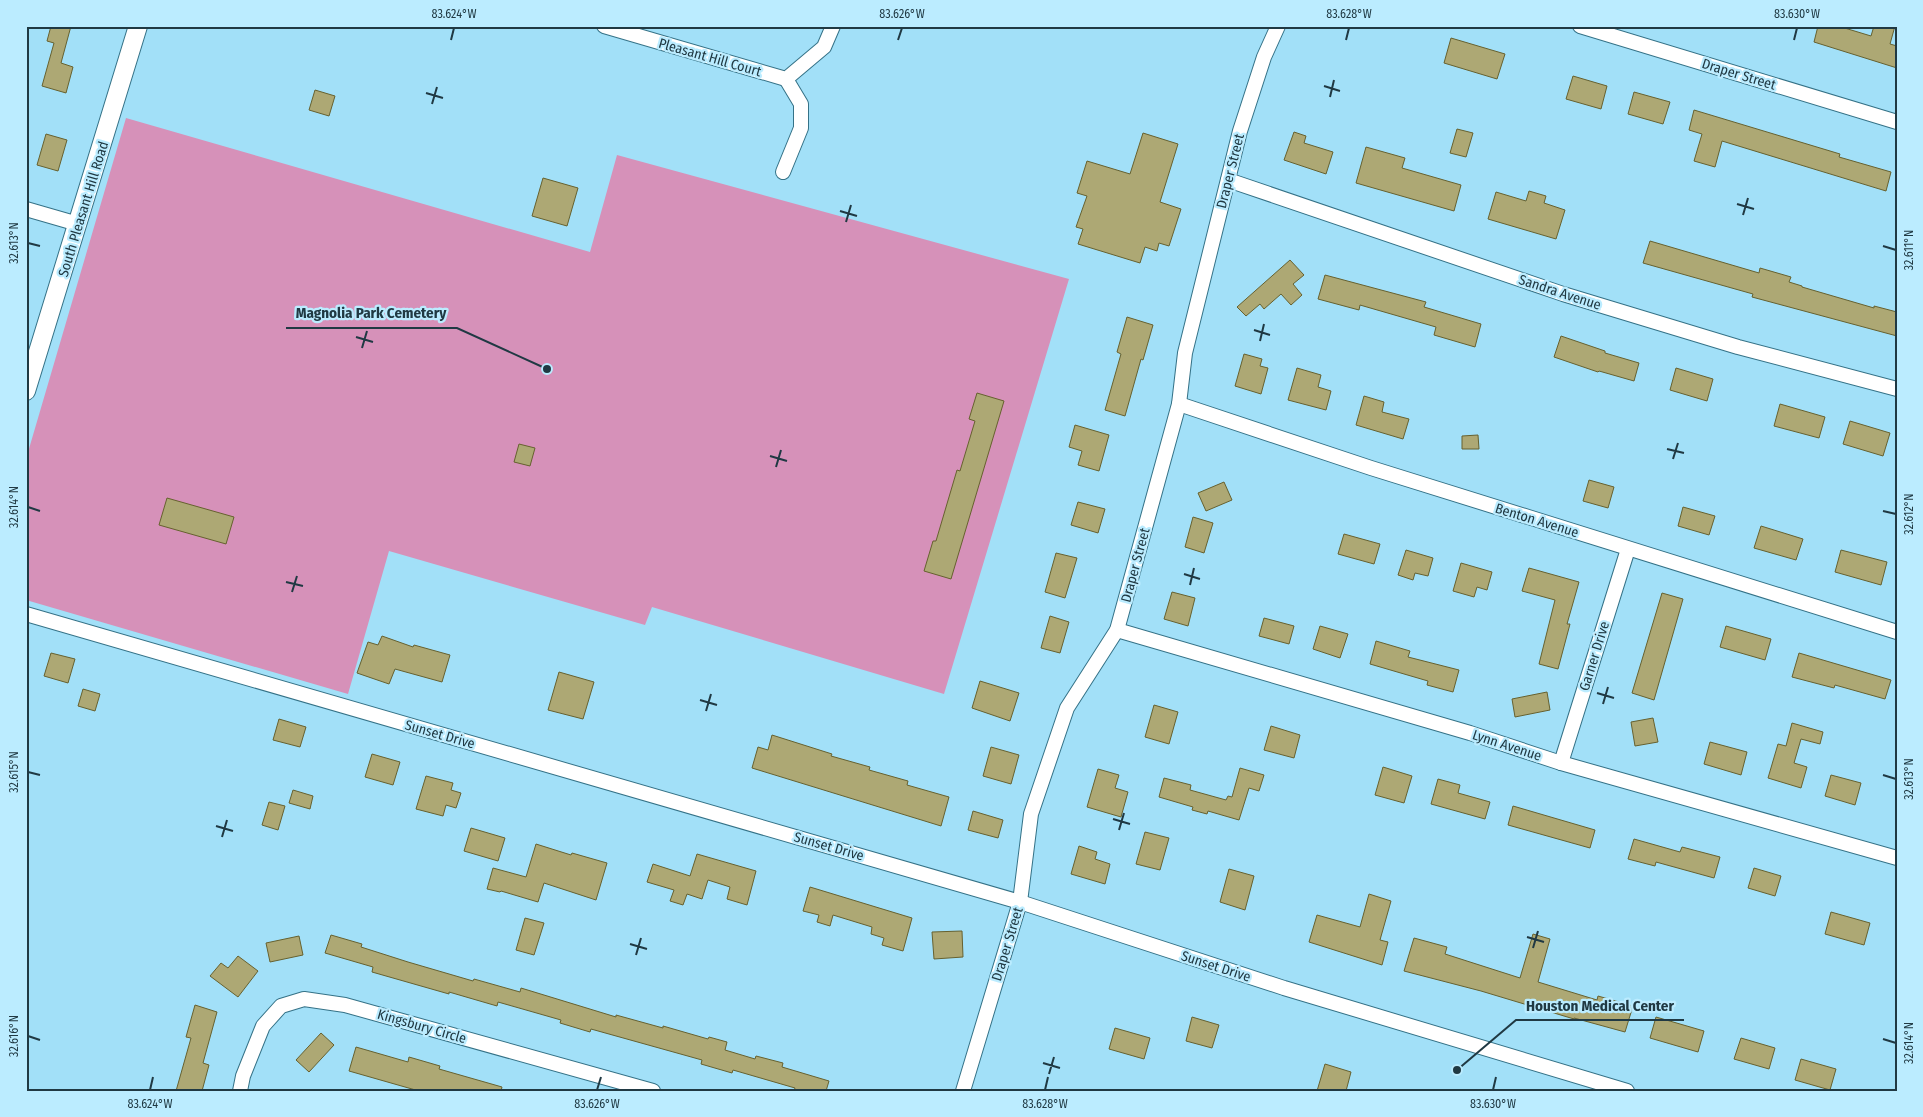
<svg xmlns="http://www.w3.org/2000/svg" width="1923" height="1117" font-family="'Fira Sans Condensed',sans-serif">
<rect width="100%" height="100%" fill="#a2e0f8"/>
<polygon fill="#d691b9" points="126,118 590,252 617,155 1069,279 944,694 652,607 645,625 389,551 348,694 26,600 26,459"/>
<g fill="#ada874" stroke="#66612f">
<polygon points="51,26 71,26 61,63 73,67 66,93 42,86 54,43 47,41"/>
<polygon points="1818,26 1838,26 1871,36 1874,26 1895,26 1890,44 1897,46 1897,68 1814,42"/>
<polygon points="1451,38 1505,54 1497,79 1444,63"/>
<polygon points="1573,76 1607,86 1601,109 1566,99"/>
<polygon points="315,90 335,96 329,116 309,110"/>
<polygon points="1634,92 1670,102 1663,124 1628,114"/>
<polygon points="1694,110 1840,154 1839,157 1891,172 1886,191 1722,141 1715,167 1694,161 1702,134 1689,130"/>
<polygon points="1457,129 1473,133 1466,157 1450,153"/>
<polygon points="1294,132 1306,136 1304,143 1333,152 1326,174 1284,160"/>
<polygon points="1143,133 1178,144 1160,202 1181,209 1169,246 1159,243 1157,251 1145,247 1140,263 1078,244 1083,229 1076,227 1087,196 1077,193 1087,161 1130,174"/>
<polygon points="46,134 67,140 58,171 37,165"/>
<polygon points="1366,147 1405,158 1402,168 1461,185 1454,211 1356,183"/>
<polygon points="543,178 578,188 567,226 532,216"/>
<polygon points="1529,191 1546,196 1544,203 1565,210 1556,239 1488,219 1496,192 1526,201"/>
<polygon points="1650,241 1759,273 1760,268 1791,277 1789,282 1802,286 1802,287 1874,308 1874,306 1897,312 1897,336 1752,297 1753,294 1643,263"/>
<polygon points="1290,260 1304,275 1293,284 1302,295 1291,305 1281,294 1264,309 1260,304 1246,316 1237,307"/>
<polygon points="1325,275 1426,302 1424,307 1481,324 1475,347 1434,335 1436,327 1360,305 1359,310 1318,299"/>
<polygon points="1127,317 1153,325 1143,360 1141,359 1125,416 1105,410 1121,354 1117,352"/>
<polygon points="1561,336 1605,351 1605,353 1639,363 1634,381 1599,371 1598,372 1554,357"/>
<polygon points="1244,354 1262,359 1260,366 1268,368 1261,394 1235,386"/>
<polygon points="1297,368 1321,375 1318,387 1331,391 1326,410 1288,400"/>
<polygon points="1676,368 1713,379 1707,401 1670,390"/>
<polygon points="977,393 1004,401 951,579 924,571 933,541 936,541 957,470 960,471 975,421 969,419"/>
<polygon points="1364,396 1384,402 1382,412 1409,419 1403,439 1356,425"/>
<polygon points="1780,404 1825,417 1819,438 1774,426"/>
<polygon points="1850,421 1890,433 1883,456 1843,444"/>
<polygon points="1075,425 1109,435 1099,471 1078,465 1082,451 1069,447"/>
<polygon points="1478,435 1479,449 1462,449 1462,436"/>
<polygon points="519,444 535,448 530,466 514,462"/>
<polygon points="1589,480 1614,487 1608,508 1583,501"/>
<polygon points="1224,482 1232,500 1206,511 1198,493"/>
<polygon points="167,498 234,517 226,544 159,525"/>
<polygon points="1078,502 1105,509 1098,533 1071,525"/>
<polygon points="1683,507 1715,516 1709,535 1678,526"/>
<polygon points="1193,517 1213,523 1204,553 1185,547"/>
<polygon points="1761,526 1803,539 1796,560 1754,548"/>
<polygon points="1344,534 1380,544 1374,564 1338,554"/>
<polygon points="1406,550 1433,558 1428,576 1415,573 1413,580 1398,575"/>
<polygon points="1841,550 1887,562 1881,585 1835,572"/>
<polygon points="1056,553 1077,558 1065,598 1045,592"/>
<polygon points="1461,563 1492,572 1487,590 1477,587 1474,597 1453,591"/>
<polygon points="1529,568 1579,582 1567,624 1570,624 1558,669 1539,664 1555,600 1522,591"/>
<polygon points="1172,592 1195,598 1188,626 1164,619"/>
<polygon points="1662,593 1683,599 1654,700 1632,693"/>
<polygon points="1050,616 1069,622 1060,653 1041,648"/>
<polygon points="1264,618 1294,626 1289,644 1259,636"/>
<polygon points="1320,626 1348,634 1340,658 1313,649"/>
<polygon points="1726,626 1771,639 1765,660 1720,647"/>
<polygon points="382,636 413,647 414,645 450,655 442,682 395,669 389,684 357,673 368,642 378,645"/>
<polygon points="1376,641 1410,651 1408,657 1459,670 1453,692 1427,685 1428,681 1370,664"/>
<polygon points="51,653 75,659 68,683 44,676"/>
<polygon points="1799,653 1891,680 1885,699 1835,685 1834,688 1792,677"/>
<polygon points="559,672 594,682 583,719 548,710"/>
<polygon points="980,681 1019,693 1010,721 972,708"/>
<polygon points="83,689 100,694 95,711 78,706"/>
<polygon points="1547,692 1550,710 1515,717 1512,699"/>
<polygon points="1154,705 1178,712 1169,744 1145,737"/>
<polygon points="1653,718 1658,742 1635,746 1631,722"/>
<polygon points="279,719 306,727 300,747 273,740"/>
<polygon points="1792,723 1823,732 1820,744 1801,739 1794,763 1807,767 1801,788 1768,778 1778,744 1786,746"/>
<polygon points="1271,726 1300,735 1294,758 1264,750"/>
<polygon points="772,735 832,754 831,756 870,767 869,770 908,781 907,785 949,797 941,826 752,768 758,747 768,750"/>
<polygon points="1710,742 1747,752 1741,775 1704,764"/>
<polygon points="991,747 1019,755 1011,784 983,776"/>
<polygon points="372,754 400,762 393,785 365,777"/>
<polygon points="1383,767 1412,776 1404,803 1375,795"/>
<polygon points="1240,768 1264,775 1259,791 1249,788 1239,820 1208,811 1207,814 1192,810 1193,807 1159,797 1164,778 1191,785 1190,790 1226,800 1228,796 1232,797"/>
<polygon points="1098,769 1119,775 1115,788 1128,792 1121,817 1087,807"/>
<polygon points="1831,775 1861,783 1855,805 1825,796"/>
<polygon points="426,776 453,783 451,790 461,793 456,808 446,805 443,816 416,809"/>
<polygon points="1438,779 1460,785 1458,793 1490,802 1485,819 1431,804"/>
<polygon points="293,790 313,796 310,809 289,803"/>
<polygon points="269,802 285,806 278,830 262,825"/>
<polygon points="1513,806 1595,830 1590,848 1508,825"/>
<polygon points="973,811 1003,820 998,838 968,830"/>
<polygon points="471,828 505,838 498,861 464,851"/>
<polygon points="1145,832 1169,838 1160,870 1136,864"/>
<polygon points="1634,839 1680,852 1682,847 1720,857 1714,878 1656,862 1655,866 1628,859"/>
<polygon points="536,844 571,855 572,853 607,863 596,900 544,883 538,902 501,891 500,892 487,889 493,868 526,877"/>
<polygon points="1079,846 1097,852 1095,859 1110,864 1105,884 1071,874"/>
<polygon points="697,854 756,871 747,905 727,899 730,887 708,880 702,899 687,894 683,905 670,901 674,890 647,882 653,864 690,876"/>
<polygon points="1754,868 1781,876 1775,896 1748,888"/>
<polygon points="1229,869 1254,876 1245,910 1220,902"/>
<polygon points="810,887 912,918 903,951 882,945 884,938 871,934 872,927 833,915 830,926 817,922 819,915 803,911"/>
<polygon points="1369,894 1391,901 1380,940 1388,942 1382,965 1309,942 1317,915 1360,927"/>
<polygon points="1831,912 1870,923 1864,945 1825,934"/>
<polygon points="525,918 544,923 534,955 516,950"/>
<polygon points="962,931 963,957 934,959 932,932"/>
<polygon points="1533,934 1550,939 1538,982 1597,1000 1598,996 1633,1006 1625,1032 1574,1018 1574,1019 1481,991 1404,971 1414,938 1447,947 1445,954 1520,978"/>
<polygon points="331,935 362,944 361,947 408,962 473,981 474,979 520,992 521,988 616,1017 616,1015 663,1028 663,1026 708,1039 709,1037 727,1042 725,1050 755,1059 756,1056 783,1063 782,1067 829,1081 826,1091 794,1091 795,1088 733,1070 732,1073 701,1064 702,1060 591,1029 590,1032 560,1023 561,1020 498,1002 497,1006 449,992 449,994 372,972 373,967 325,953"/>
<polygon points="299,936 303,955 270,962 266,943"/>
<polygon points="238,956 258,971 238,997 210,976 221,963 228,968"/>
<polygon points="195,1005 217,1012 203,1063 209,1065 202,1091 176,1091 191,1038 186,1037"/>
<polygon points="1192,1017 1219,1025 1212,1048 1186,1041"/>
<polygon points="1656,1017 1704,1031 1698,1052 1650,1038"/>
<polygon points="1115,1028 1150,1038 1144,1059 1109,1049"/>
<polygon points="321,1033 334,1045 309,1072 296,1060"/>
<polygon points="1741,1038 1775,1048 1769,1069 1734,1059"/>
<polygon points="356,1047 408,1062 409,1057 440,1066 439,1069 502,1087 501,1091 419,1091 349,1071"/>
<polygon points="1801,1059 1836,1069 1830,1090 1795,1080"/>
<polygon points="1325,1064 1351,1072 1346,1091 1317,1091"/>
</g>
<g fill="none" stroke-linecap="round" stroke-linejoin="round">
<g stroke="#357287" stroke-width="16">
<g id="minor">
<polyline points="604,26 786,79 824,47 833,26"/>
<polyline points="1580,26 1897,122"/>
<polyline points="783,172 801,128 801,104 786,79"/>
<polyline points="1228,180 1563,294 1738,347 1897,389"/>
<polyline points="26,209 78,224"/>
<polyline points="1179,404 1371,468 1897,632"/>
<polyline points="26,614 1020,902 1284,988 1627,1091"/>
<polyline points="1117,630 1470,733 1561,763 1897,858"/>
<polyline points="1561,763 1628,549"/>
<polyline points="240,1091 243,1076 263,1026 281,1006 304,999 345,1005 653,1091"/>
<polyline points="963,1091 1020,902 1031,814 1067,708 1117,630 1179,404 1185,353 1240,131 1264,57 1278,26"/>
</g>
</g>
<g stroke="#357287" stroke-width="20">
<polyline id="tertiary" points="26,391 138,26"/>
</g>
<use href="#minor" stroke="#fff" stroke-width="14"/>
<use href="#tertiary" stroke="#fff" stroke-width="18"/>
</g>
<path fill="none" stroke="#203943" stroke-width="2" d="M 451,40 L 454,28M 898,40 L 902,28M 1346,40 L 1349,28M 1794,40 L 1797,28M 1324,86 L 1340,91M 426,93 L 443,98M 1330,97 L 1334,80M 432,104 L 437,87M 1737,204 L 1754,209M 840,211 L 857,216M 1743,215 L 1748,198M 846,222 L 851,205M 28,243 L 40,246M 1883,246 L 1896,250M 1254,330 L 1270,335M 356,337 L 373,342M 1260,341 L 1264,324M 362,348 L 367,331M 1667,449 L 1684,453M 770,456 L 787,461M 1673,459 L 1678,443M 776,467 L 781,450M 28,507 L 40,511M 1883,511 L 1896,514M 1184,574 L 1200,579M 286,582 L 303,586M 1190,585 L 1194,568M 292,592 L 297,576M 1597,693 L 1614,698M 700,700 L 717,705M 1603,704 L 1608,687M 706,711 L 711,694M 28,772 L 40,775M 1883,775 L 1896,779M 1113,819 L 1130,824M 216,826 L 233,831M 1119,830 L 1124,813M 222,837 L 227,820M 1527,937 L 1544,942M 630,944 L 647,949M 1533,948 L 1538,931M 636,955 L 641,938M 28,1036 L 40,1040M 1883,1039 L 1896,1043M 1043,1063 L 1060,1068M 1049,1074 L 1054,1057M 150,1090 L 153,1077M 597,1090 L 601,1077M 1045,1090 L 1048,1077M 1493,1090 L 1496,1077"/>
<g text-anchor="middle" stroke-width="4.5" stroke-linejoin="round" paint-order="stroke">
<g font-size="14" fill="#203943" stroke="#bbecff">
<text transform="translate(710 57) rotate(16)" y="5">Pleasant Hill Court</text>
<text transform="translate(1739 74) rotate(17)" y="5">Draper Street</text>
<text transform="translate(1230 171) rotate(-76)" y="5">Draper Street</text>
<text transform="translate(83 209) rotate(-73)" y="5">South Pleasant Hill Road</text>
<text transform="translate(1560 292) rotate(18)" y="5">Sandra Avenue</text>
<text transform="translate(1537 520) rotate(17)" y="5">Benton Avenue</text>
<text transform="translate(1135 565) rotate(-75)" y="5">Draper Street</text>
<text transform="translate(1594 656) rotate(-73)" y="5">Garner Drive</text>
<text transform="translate(440 734) rotate(16)" y="5">Sunset Drive</text>
<text transform="translate(1507 745) rotate(18)" y="5">Lynn Avenue</text>
<text transform="translate(829 846) rotate(16)" y="5">Sunset Drive</text>
<text transform="translate(1007 944) rotate(-73)" y="5">Draper Street</text>
<text transform="translate(1216 966) rotate(18)" y="5">Sunset Drive</text>
<text transform="translate(422 1026) rotate(16)" y="5">Kingsbury Circle</text>
</g>
</g>
<path fill="none" stroke="#203943" stroke-width="2" d="M547 369L457 328H286M1457 1070L1516 1020H1684"/>
<g fill="#203943" stroke="#bbecff" stroke-width="2">
<circle cx="547" cy="369" r="5"/>
<circle cx="1457" cy="1070" r="5"/>
</g>
<g font-size="15" text-anchor="middle" font-weight="bold" fill="#203943" stroke="#bbecff" stroke-width="4.5" stroke-linejoin="round" paint-order="stroke">
<text x="371" y="318">Magnolia Park Cemetery</text>
<text x="1600" y="1011">Houston Medical Center</text>
</g>
<rect width="1923" height="1117" fill="none" stroke="#bbecff" stroke-width="55"/>
<rect x="28" y="28" width="1868" height="1062" fill="none" stroke="#203943" stroke-width="2"/>
<g font-size="12" text-anchor="middle" fill="#203943">
<text x="454" y="18">83.624°W</text>
<text x="902" y="18">83.626°W</text>
<text x="1349" y="18">83.628°W</text>
<text x="1797" y="18">83.630°W</text>
<text transform="translate(14 243) rotate(-90)" y="4">32.613°N</text>
<text transform="translate(1909 250) rotate(-90)" y="4">32.611°N</text>
<text transform="translate(14 507) rotate(-90)" y="4">32.614°N</text>
<text transform="translate(1909 514) rotate(-90)" y="4">32.612°N</text>
<text transform="translate(14 772) rotate(-90)" y="4">32.615°N</text>
<text transform="translate(1909 779) rotate(-90)" y="4">32.613°N</text>
<text transform="translate(14 1036) rotate(-90)" y="4">32.616°N</text>
<text transform="translate(1909 1043) rotate(-90)" y="4">32.614°N</text>
<text x="150" y="1108">83.624°W</text>
<text x="597" y="1108">83.626°W</text>
<text x="1045" y="1108">83.628°W</text>
<text x="1493" y="1108">83.630°W</text>
</g>
</svg>
